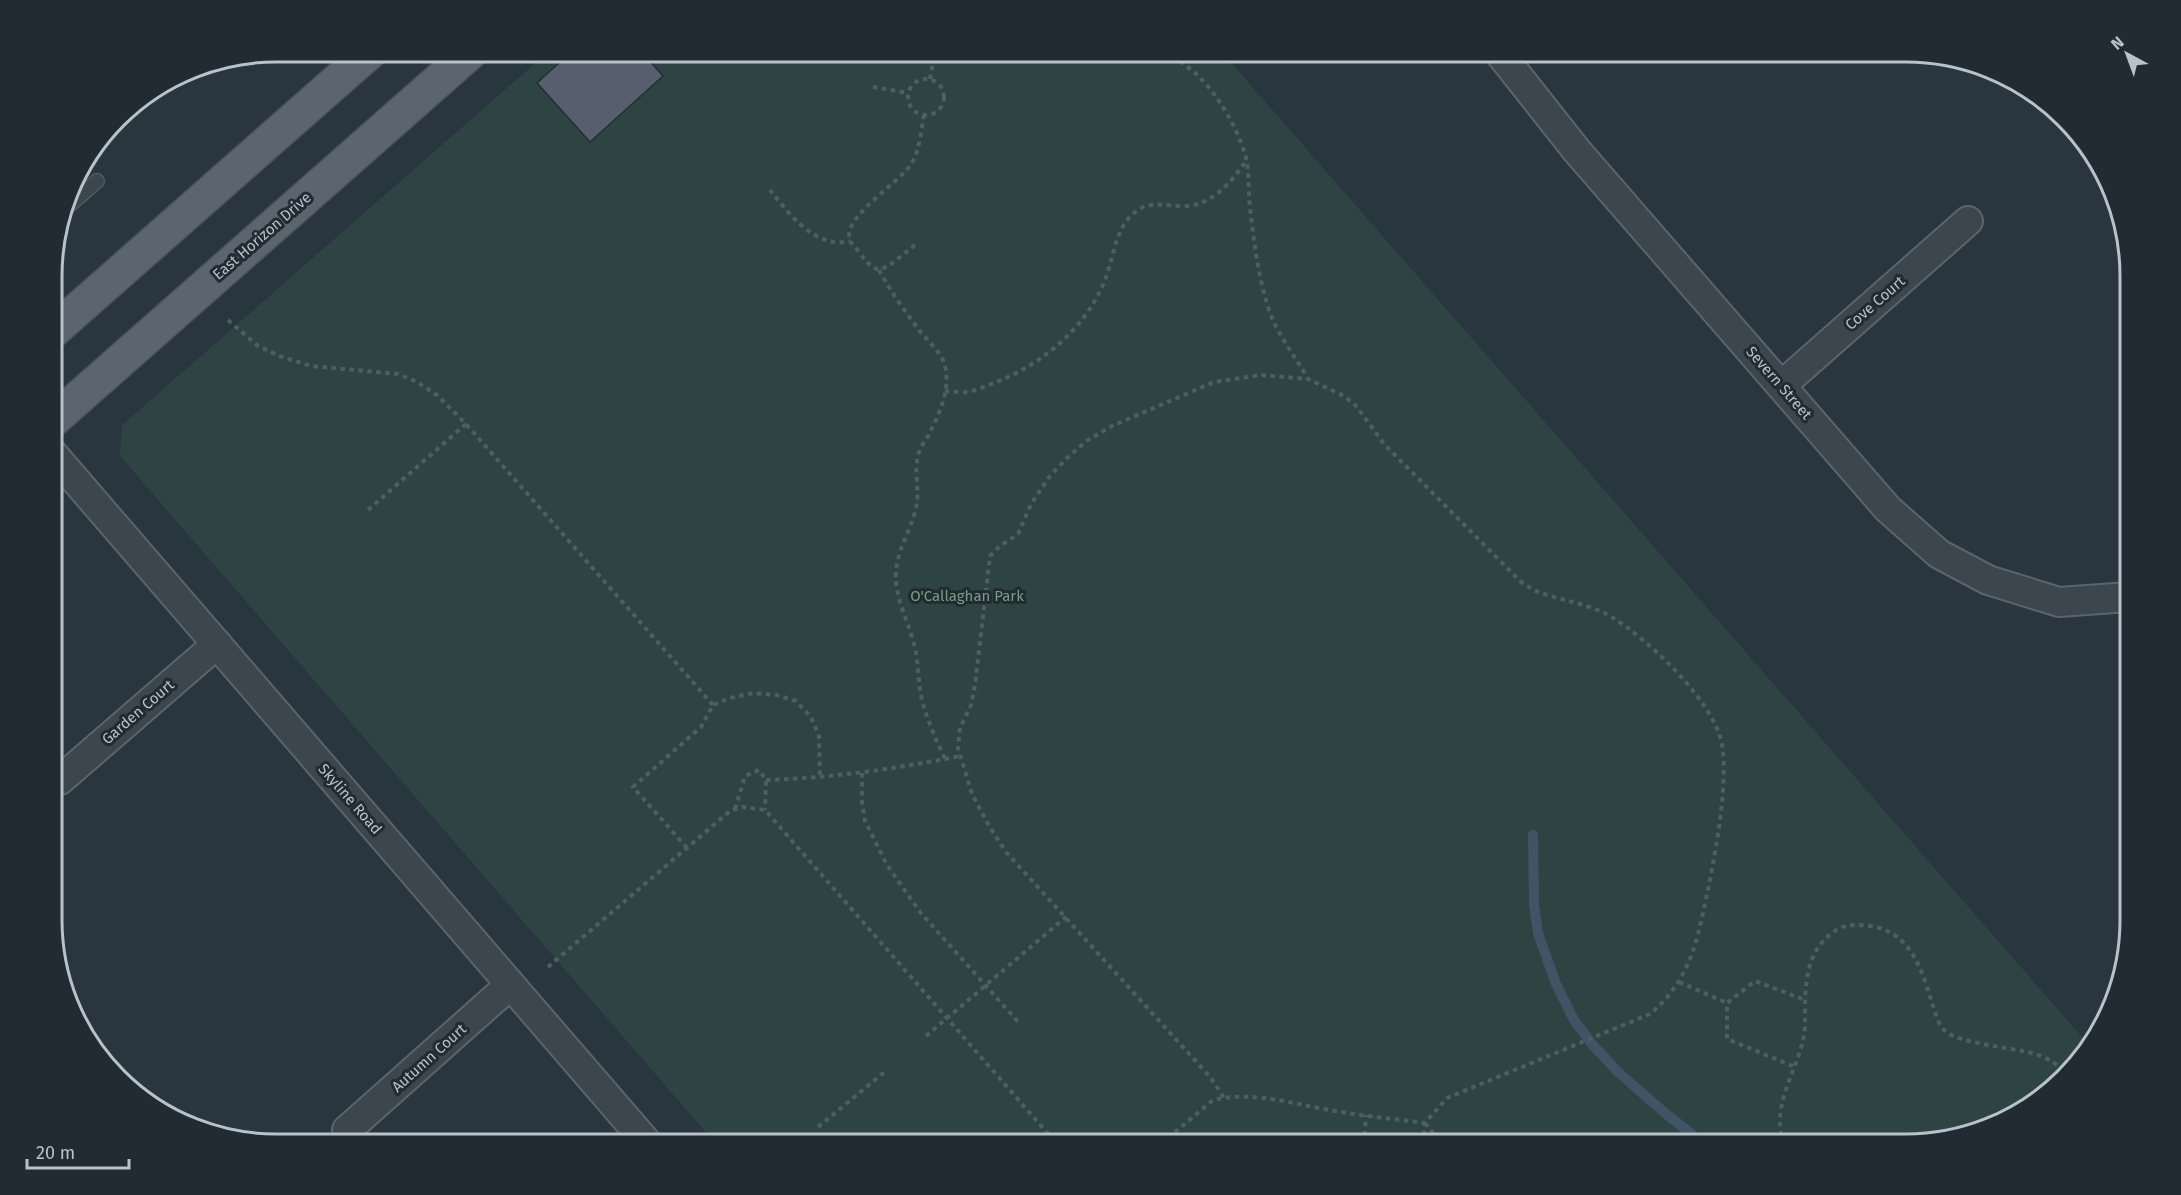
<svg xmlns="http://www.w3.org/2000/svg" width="2181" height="1195" font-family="'Fira Sans',sans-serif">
<rect width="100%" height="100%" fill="#29353f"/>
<polygon fill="#2e4442" points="549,51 1221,51 2089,1045 2074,1068 2030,1106 1977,1132 1919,1144 716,1144 120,456 122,425"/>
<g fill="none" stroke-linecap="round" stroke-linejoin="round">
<polyline stroke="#415466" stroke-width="10" points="1533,835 1534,905 1538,933 1556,984 1574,1020 1592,1044 1618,1072 1665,1113 1704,1144"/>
</g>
<polygon fill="#55606c" stroke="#242d36" stroke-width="1.5" points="572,51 641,51 663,76 590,142 537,83"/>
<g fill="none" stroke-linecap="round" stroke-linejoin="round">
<g stroke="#5b646c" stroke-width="16">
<polyline id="lane" points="65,209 97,181"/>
</g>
<g stroke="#5b646c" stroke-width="32">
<g id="street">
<polyline points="1498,51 1577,151 1888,509 1939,554 1988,580 2059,602 2129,597"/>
<polyline points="1782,385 1968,221"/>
<polyline points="52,453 648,1144"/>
<polyline points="60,780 217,644"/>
<polyline points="347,1130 510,985"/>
</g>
</g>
<g stroke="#49525b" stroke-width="36">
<g id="primary">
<polyline points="52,332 371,51"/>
<polyline points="52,421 472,51"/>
</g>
</g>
<g stroke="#4d6060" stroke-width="4" stroke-dasharray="4.5 4.5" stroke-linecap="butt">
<path d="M 1165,51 C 1177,60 1191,68 1201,79 C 1220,98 1237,128 1245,154 C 1250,172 1248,190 1250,208 C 1254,241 1258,276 1268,307 C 1277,335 1294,354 1308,379"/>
<polyline points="930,79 935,51"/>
<circle cx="926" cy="97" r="18"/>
<polyline points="873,87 908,93"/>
<path d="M 770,190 C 789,214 815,249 850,241"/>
<path d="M 915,245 L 890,265 L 879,270 C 869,266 865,260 859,252 C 856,248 852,244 850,241 C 841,217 899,184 911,164 C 920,150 921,131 924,115"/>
<path d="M 879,270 C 890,291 905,311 919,330 C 929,343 945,355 946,371 C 949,395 938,416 928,436 C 924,442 919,450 918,456 C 914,471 919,487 917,502 C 914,526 898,546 896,571 C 894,597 907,617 913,641 C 918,657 918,674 920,690 C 924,714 935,737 945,759"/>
<polyline points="228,320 258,346 282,357 311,366 398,374 417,382 437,395 466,424 713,705"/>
<path d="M 945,391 C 952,391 961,393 968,392 C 977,390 986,386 994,383 C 1043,364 1085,329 1105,280 C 1114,257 1115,225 1138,210 C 1150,202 1163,205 1178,206 C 1209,209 1230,184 1246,161"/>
<polyline points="368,510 466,424"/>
<polyline points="862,773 862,802 865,821 887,865 920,912 1020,1024"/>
<path d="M 766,780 C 831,778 895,769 960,756"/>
<polyline points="735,809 745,776 759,770 766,780 765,810"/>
<polyline points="687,848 633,787 701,727 713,705 730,698 753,693 776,695 796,701 811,717 819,736 820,778"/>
<polyline points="548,967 730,811 742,807 765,810 1057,1144"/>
<polyline points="1679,982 1727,1003"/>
<polyline points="926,1036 1066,917"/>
<polyline points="1793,1066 1727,1039 1727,1003 1755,981 1805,1000"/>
<polyline points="1425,1123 1442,1144"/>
<polyline points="818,1127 887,1070"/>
<path d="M 1161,1144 L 1213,1100 C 1258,1090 1298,1106 1342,1112 C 1369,1117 1397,1119 1425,1123 L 1447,1098 L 1650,1014 C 1694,977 1698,934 1710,880 C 1717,843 1728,782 1722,744 C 1713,700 1648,639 1610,616 C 1589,604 1564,601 1541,593 C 1534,591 1528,586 1521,582 L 1385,445 L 1356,406 L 1344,396 L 1308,379 L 1261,375 L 1214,382 L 1112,426 L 1088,440 L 1068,457 L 1050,476 L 1031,504 L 1018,534 L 1000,546 L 990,556 L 975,685 L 971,705 L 960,728 L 958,748 L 972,794 L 988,824 L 1006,852 L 1211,1078 L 1224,1098"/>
<polyline points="1364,1144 1366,1115"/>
<polyline points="1423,1144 1425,1123"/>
<path d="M 1784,1144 C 1768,1099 1806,1063 1805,1021 C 1805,989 1804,954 1832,933 C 1843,924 1856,924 1870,926 C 1912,932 1922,971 1933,1006 C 1936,1014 1938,1025 1945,1031 C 1958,1043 2013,1048 2032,1053 C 2046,1057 2057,1064 2068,1073"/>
</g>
<use href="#lane" stroke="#3d464f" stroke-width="14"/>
<use href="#street" stroke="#3d464f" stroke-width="28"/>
<use href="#primary" stroke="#5b656f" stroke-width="33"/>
</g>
<g text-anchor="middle" stroke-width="6" stroke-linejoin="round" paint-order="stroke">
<g font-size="15" fill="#b9c1c9" stroke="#222b34">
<text transform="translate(262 236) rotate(-41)" y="5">East Horizon Drive</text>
<text transform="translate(1875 303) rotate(-41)" y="5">Cove Court</text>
<text transform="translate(1779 383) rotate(49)" y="5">Severn Street</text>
<text transform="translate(138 712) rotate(-41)" y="5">Garden Court</text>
<text transform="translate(350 799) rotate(49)" y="5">Skyline Road</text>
<text transform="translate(429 1058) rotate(-42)" y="5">Autumn Court</text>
</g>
<g font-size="15" fill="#7a9d7f" stroke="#222b34">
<text x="967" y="601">O'Callaghan Park</text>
</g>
</g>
<path d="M0 0H2181V1195H0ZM276 62H1906A214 214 0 0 1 2120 276V920A214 214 0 0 1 1906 1134H276A214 214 0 0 1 62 920V276A214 214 0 0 1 276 62Z" fill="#222b34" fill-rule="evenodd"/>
<path fill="none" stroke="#b9c1c9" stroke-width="3" d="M276 62H1906A214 214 0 0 1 2120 276V920A214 214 0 0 1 1906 1134H276A214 214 0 0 1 62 920V276A214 214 0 0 1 276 62Z"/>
<g transform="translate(2127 54) rotate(319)" stroke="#222b34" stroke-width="4.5" paint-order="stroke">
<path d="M0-4.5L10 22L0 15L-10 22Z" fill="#b9c1c9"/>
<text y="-9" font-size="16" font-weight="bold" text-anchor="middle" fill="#b9c1c9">N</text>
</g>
<path d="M27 1159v9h102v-9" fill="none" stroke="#b9c1c9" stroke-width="3"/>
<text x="36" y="1159" font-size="18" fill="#b9c1c9" stroke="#222b34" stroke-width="4.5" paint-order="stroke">20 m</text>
</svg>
